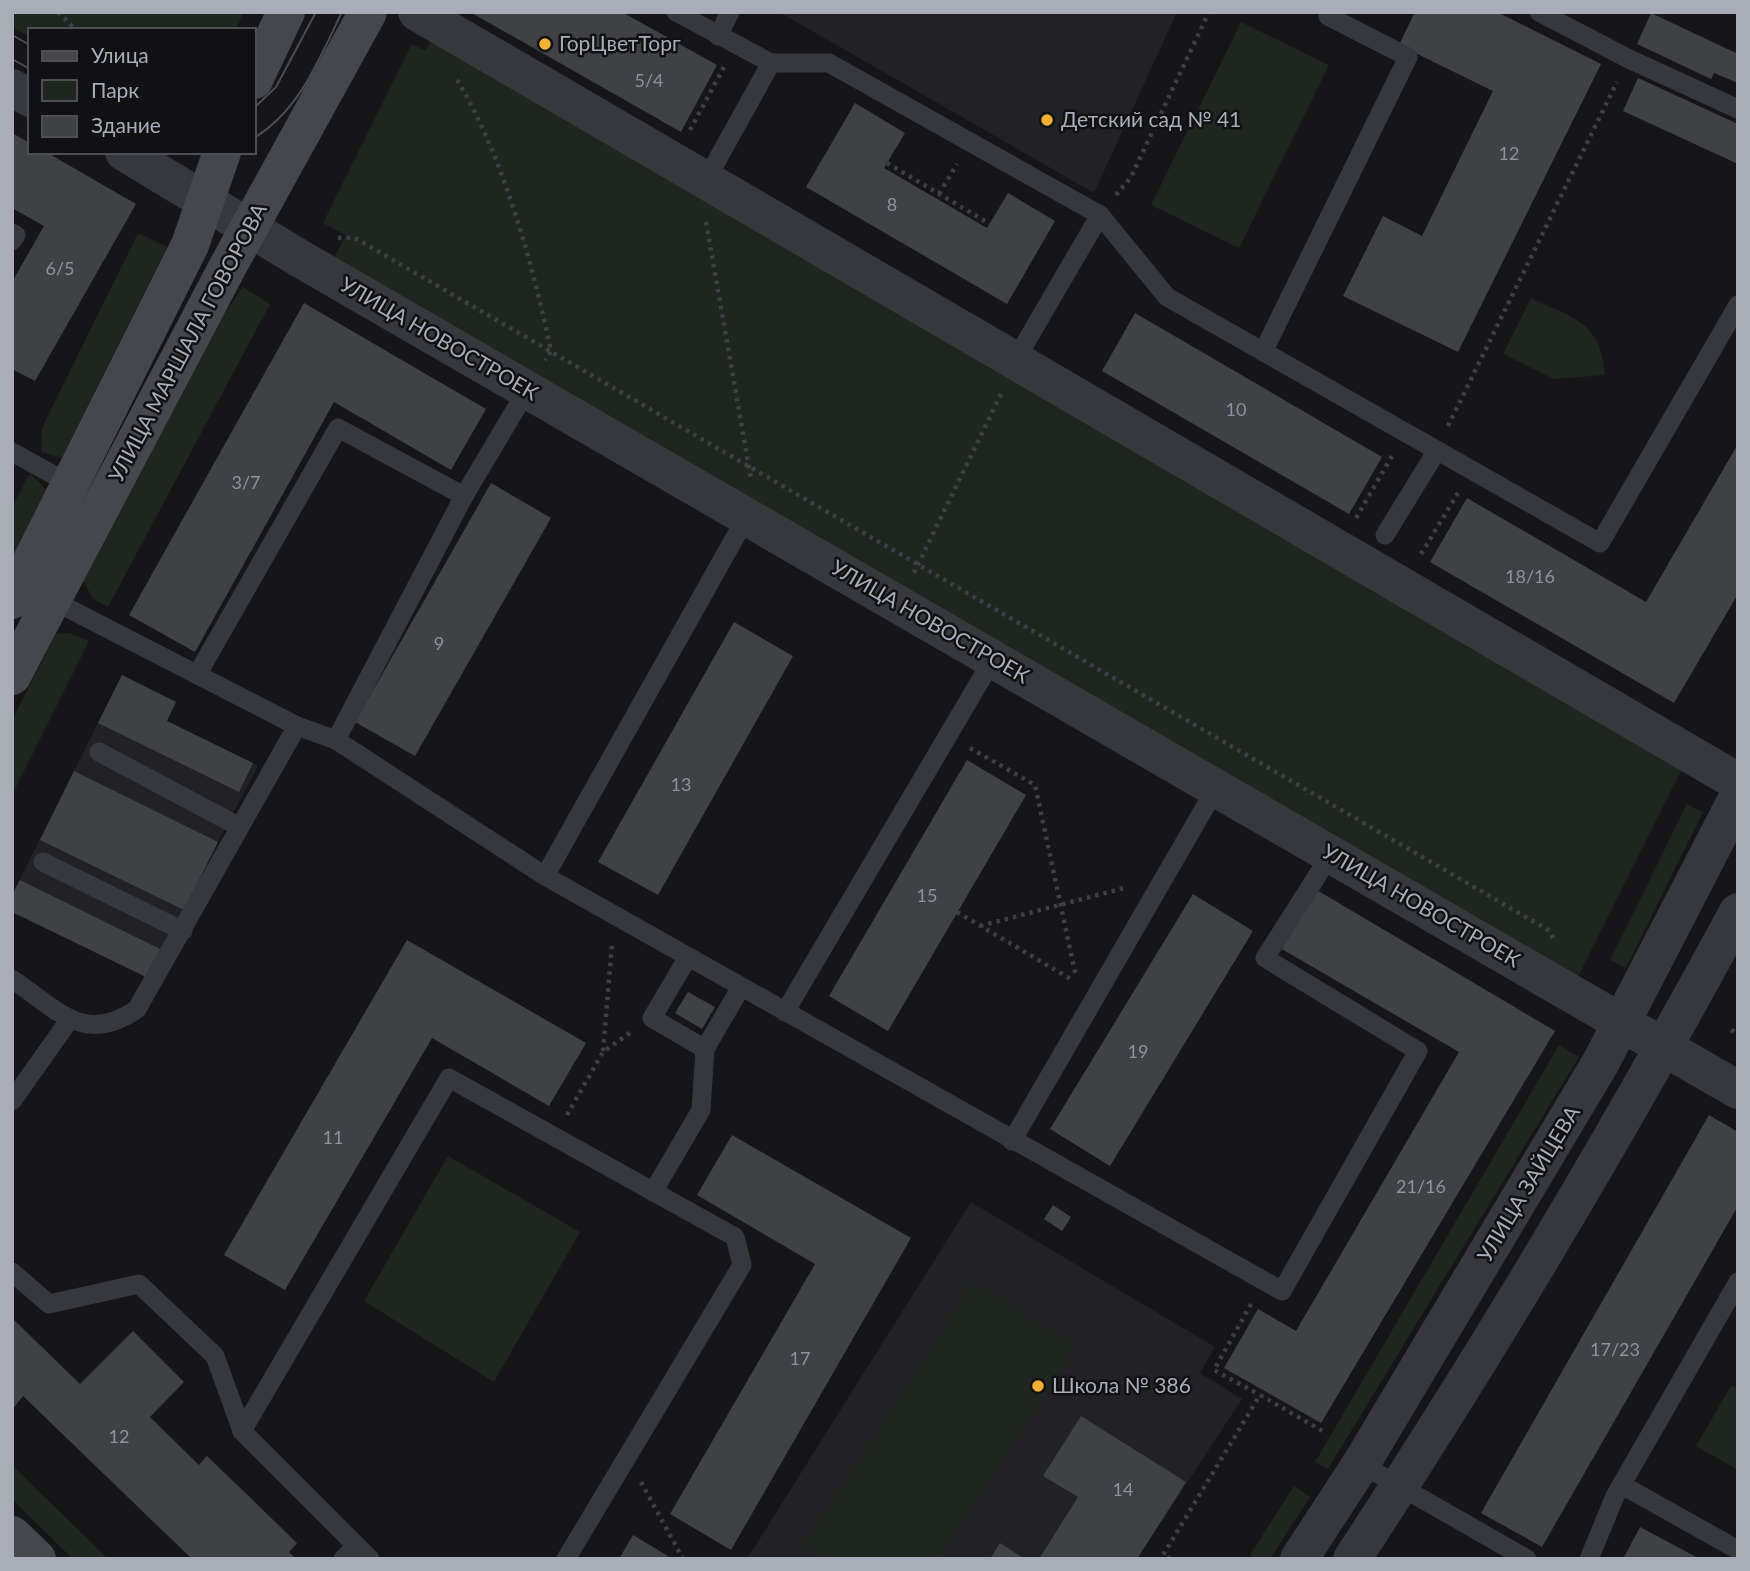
<svg xmlns="http://www.w3.org/2000/svg" width="1750" height="1571" font-family="Lato,sans-serif">
<rect width="100%" height="100%" fill="#161618"/>
<g fill="#222225">
<polygon points="779,12 1177,12 1094,193"/>
<polygon points="122,675 176,702 167,721 258,766 146,977 12,895"/>
<polygon points="971,1202 1215,1347 1200,1373 1242,1399 1137,1559 747,1559"/>
</g>
<g fill="#1e261f">
<polygon points="12,12 244,12 235,30 30,30 30,37 12,27"/>
<polygon points="1241,22 1329,65 1239,248 1151,205"/>
<polygon points="432,38 1683,767 1577,979 334,258 346,235 323,223 412,44 425,51"/>
<polygon points="138,233 167,247 62,458 41,452 42,428"/>
<polygon points="243,287 270,304 108,607 93,599 83,580 195,356"/>
<path d="M 1531,298 C 1574,319 1601,321 1605,375 L 1554,379 L 1503,354 Z"/>
<polygon points="30,473 46,490 12,557 12,508"/>
<polygon points="70,633 89,641 12,795 12,720 56,634"/>
<polygon points="1687,804 1703,812 1626,968 1610,960"/>
<polygon points="1559,1045 1579,1057 1328,1469 1315,1462"/>
<polygon points="448,1156 580,1232 494,1382 364,1301"/>
<polygon points="974,1282 1075,1346 939,1559 826,1559 805,1545"/>
<polygon points="1731,1386 1738,1388 1738,1470 1696,1446"/>
<polygon points="12,1465 108,1559 73,1559 12,1499"/>
<polygon points="1294,1486 1310,1497 1270,1559 1255,1559 1250,1555"/>
</g>
<g fill="#404145">
<polygon points="470,12 622,12 717,65 681,132"/>
<polygon points="1415,12 1497,12 1601,64 1458,352 1343,296 1383,216 1422,236 1493,91 1399,45"/>
<polygon points="1651,13 1738,54 1738,83 1714,73 1711,79 1637,44"/>
<polygon points="1638,78 1738,124 1738,164 1623,111"/>
<polygon points="855,103 905,133 884,168 987,228 1008,193 1055,221 1007,304 806,187"/>
<polygon points="12,133 30,143 30,152 46,152 136,204 35,381 12,369 12,282 44,226 12,208"/>
<polygon points="304,303 486,409 451,470 334,402 195,652 129,615"/>
<polygon points="1135,313 1382,457 1349,514 1102,371"/>
<polygon points="1738,444 1738,594 1674,703 1430,562 1467,498 1646,602"/>
<polygon points="491,483 551,518 415,756 355,722"/>
<polygon points="734,622 793,656 658,895 598,862"/>
<polygon points="122,675 176,702 167,721 253,763 239,792 98,723"/>
<polygon points="967,760 1026,795 888,1031 829,996"/>
<polygon points="74,771 218,842 184,910 40,840"/>
<polygon points="20,880 160,949 146,977 12,912 12,895"/>
<polygon points="1315,889 1555,1031 1321,1423 1224,1368 1258,1309 1296,1331 1459,1052 1280,948"/>
<polygon points="1193,894 1253,931 1110,1166 1050,1129"/>
<polygon points="407,940 586,1043 549,1106 432,1038 285,1290 224,1255"/>
<polygon points="688,992 715,1007 702,1029 675,1013"/>
<polygon points="1709,1115 1738,1132 1738,1206 1542,1547 1481,1513"/>
<polygon points="732,1135 911,1238 731,1550 670,1514 815,1264 697,1195"/>
<polygon points="1053,1205 1071,1217 1062,1231 1044,1219"/>
<polygon points="12,1318 80,1384 133,1331 184,1382 150,1417 199,1465 207,1456 297,1543 289,1552 296,1559 192,1559 23,1396 12,1410"/>
<polygon points="1081,1416 1186,1482 1137,1559 1039,1559 1078,1497 1043,1476"/>
<polygon points="1640,1527 1700,1559 1623,1559"/>
<polygon points="633,1535 668,1556 667,1559 619,1559"/>
<polygon points="1000,1543 1025,1559 990,1559"/>
</g>
<g fill="none" stroke-linecap="round" stroke-linejoin="round">
<g stroke="#3d3f44" stroke-width="4.5" stroke-dasharray="3.5 5" stroke-linecap="butt">
<polyline points="58,12 76,30"/>
<path d="M 457,80 C 503,155 533,265 551,351 L 545,360"/>
<polyline points="690,130 724,67"/>
<polyline points="887,163 990,224"/>
<polyline points="939,194 957,164"/>
<polyline points="1116,195 1131,177 1209,12"/>
<polyline points="706,222 751,479"/>
<polyline points="338,238 355,238 1550,931 1554,941"/>
<polyline points="1448,426 1617,82"/>
<polyline points="1356,518 1392,456"/>
<polyline points="1421,554 1458,493"/>
<polyline points="914,573 1002,392"/>
<polyline points="970,748 1035,785 1076,977"/>
<polyline points="957,912 1074,981"/>
<polyline points="980,926 1128,887"/>
<polyline points="1731,1030 1738,1034"/>
<polyline points="603,1051 612,944"/>
<polyline points="567,1115 603,1052 631,1032"/>
<polyline points="1251,1304 1214,1370 1260,1395"/>
<polyline points="641,1482 683,1559"/>
<polyline points="1170,1559 1163,1555 1260,1395 1326,1433"/>
</g>
<g stroke="#37383d" stroke-width="19">
<polyline points="676,12 771,63 829,63 1100,215 1167,297 1600,543 1738,305"/>
<polyline points="1539,12 1629,59 1738,109"/>
<polyline points="718,36 730,12"/>
<polyline points="706,180 771,63"/>
<polyline points="12,233 16,235 12,241"/>
<polyline points="1263,352 1408,57 1328,16 1329,12"/>
<polyline points="1016,359 1100,215"/>
<polyline points="12,452 70,484"/>
<polyline points="1385,535 1436,452"/>
<polyline points="52,600 297,726 336,740 545,876 1282,1291 1418,1051 1265,958 1331,854"/>
<polyline points="197,675 338,428 464,496"/>
<polyline points="336,740 464,496 527,390"/>
<polyline points="99,752 238,826"/>
<polyline points="43,862 183,931"/>
<polyline points="545,876 747,516"/>
<polyline points="688,957 652,1018 705,1049"/>
<path d="M 12,979 C 56,1009 85,1046 137,1009 L 297,726"/>
<polyline points="785,1012 993,659"/>
<polyline points="12,1101 70,1019"/>
<polyline points="1012,1141 1216,788"/>
<polyline points="653,1192 701,1110 705,1049 741,987"/>
<polyline points="12,1272 49,1304 139,1284 215,1356 242,1431 370,1559"/>
<polyline points="242,1431 449,1078 735,1237 742,1265 566,1559"/>
<polyline points="1361,1464 1527,1559"/>
<polyline points="1622,1485 1738,1550"/>
<polyline points="343,1559 356,1546"/>
<polyline points="1589,1559 1615,1496 1738,1282"/>
</g>
<g stroke="#37383d" stroke-width="38">
<polyline points="417,12 1738,782"/>
<polyline points="12,88 30,98"/>
<polyline points="124,152 299,258 1738,1090"/>
<polyline points="1299,1559 1361,1464 1601,1062 1738,797"/>
<path d="M 1352,1559 C 1490,1349 1619,1132 1738,912"/>
</g>
<g stroke="#45474d" stroke-width="38">
<polyline points="254,80 286,12"/>
<polyline points="12,600 190,245 222,152"/>
<polyline points="12,676 228,266 368,12"/>
<polyline points="12,1535 37,1559"/>
</g>
<g stroke="#4a4c52" stroke-width="2">
<polyline points="12,35 30,45"/>
<polyline points="12,59 30,69"/>
<polyline points="254,108 276,87 316,12"/>
<path d="M 254,138 C 300,110 319,59 342,12"/>
</g>
</g>
<g fill="#f2b134" stroke="#111113" stroke-width="2.5">
<circle cx="545" cy="44" r="7"/>
<circle cx="1047" cy="120" r="7"/>
<circle cx="1038" cy="1386" r="7"/>
</g>
<g text-anchor="middle" stroke-width="5" stroke-linejoin="round" paint-order="stroke">
<g font-size="18" fill="#8e929b">
<text x="649" y="87">5/4</text>
<text x="1509" y="160">12</text>
<text x="892" y="211">8</text>
<text x="60" y="275">6/5</text>
<text x="1236" y="416">10</text>
<text x="246" y="489">3/7</text>
<text x="1530" y="583">18/16</text>
<text x="439" y="650">9</text>
<text x="681" y="791">13</text>
<text x="927" y="902">15</text>
<text x="1138" y="1058">19</text>
<text x="333" y="1144">11</text>
<text x="1421" y="1193">21/16</text>
<text x="1615" y="1356">17/23</text>
<text x="800" y="1365">17</text>
<text x="119" y="1443">12</text>
<text x="1123" y="1496">14</text>
</g>
<g font-size="21" fill="#a8adb8" stroke="#111113" text-anchor="start">
<text x="559" y="51">ГорЦветТорг</text>
<text x="1061" y="127">Детский сад № 41</text>
<text x="1052" y="1393">Школа № 386</text>
</g>
<g font-size="21" fill="#a8adb8" stroke="#111113">
<text transform="translate(439 339) rotate(30)" y="7">УЛИЦА НОВОСТРОЕК</text>
<text transform="translate(188 343) rotate(-62)" y="7">УЛИЦА МАРШАЛА ГОВОРОВА</text>
<text transform="translate(930 622) rotate(30)" y="7">УЛИЦА НОВОСТРОЕК</text>
<text transform="translate(1421 906) rotate(30)" y="7">УЛИЦА НОВОСТРОЕК</text>
<text transform="translate(1529 1184) rotate(-59)" y="7">УЛИЦА ЗАЙЦЕВА</text>
</g>
</g>
<rect width="1750" height="1571" fill="none" stroke="#a8adb8" stroke-width="28"/>
<rect x="28" y="28" width="228" height="126" fill="#111113" stroke="#4d4f55" stroke-width="2"/>
<rect x="42" y="51" width="35" height="10" fill="#45474d" stroke="#4d4f55" stroke-width="2"/>
<text x="91" y="63" font-size="21" fill="#a8adb8">Улица</text>
<rect x="42" y="80" width="35" height="21" fill="#1e261f" stroke="#4d4f55" stroke-width="2"/>
<text x="91" y="98" font-size="21" fill="#a8adb8">Парк</text>
<rect x="42" y="116" width="35" height="21" fill="#404145" stroke="#4d4f55" stroke-width="2"/>
<text x="91" y="133" font-size="21" fill="#a8adb8">Здание</text>
</svg>
